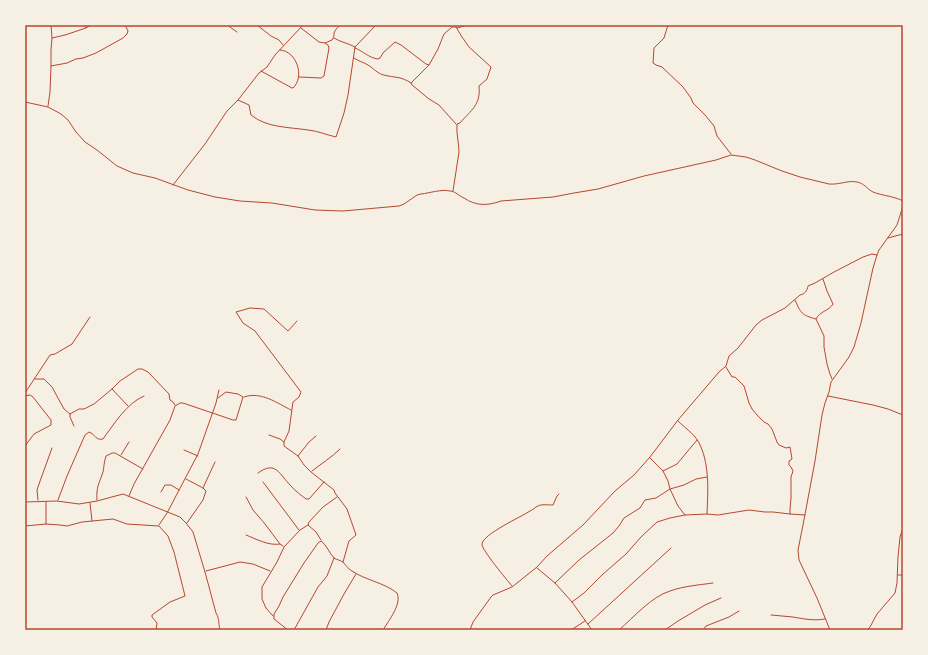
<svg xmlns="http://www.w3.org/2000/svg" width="928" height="655" font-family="Montserrat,sans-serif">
<rect width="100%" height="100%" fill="#f6efe4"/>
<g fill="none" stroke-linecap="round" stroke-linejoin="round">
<g stroke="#b5482f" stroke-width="1">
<polyline points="227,25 237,32"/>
<polyline points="257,25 271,36 279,40 283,45"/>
<polyline points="669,25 667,28 664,38 654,48 653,63 656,65 662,67 683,87 691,98 693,103 705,115 714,126 717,136 731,154"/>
<polyline points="25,26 29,25"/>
<polyline points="86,28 91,25"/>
<path d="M 301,28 L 319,42 L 325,43 L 332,40 C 334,37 334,36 334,33 C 335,30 338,27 340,25"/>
<polyline points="457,28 468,25"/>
<polyline points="52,38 65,35 86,28 85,25"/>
<path d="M 334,38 C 340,42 348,43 355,47"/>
<path d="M 355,48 C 363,51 369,58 378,59 L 380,58 L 383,53 L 395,42 L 401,45 L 426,64 L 429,65 L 438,49 L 444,34 L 452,27 L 456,27 L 462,37 L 469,47 L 491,67 L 487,79 L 479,86 C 481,105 471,110 460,123 L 457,124 C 456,134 459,142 459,152 L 453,191"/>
<path d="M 354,58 C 358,61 363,62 368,65 C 373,68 378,74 384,75 C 395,78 401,76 411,83"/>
<polyline points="429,65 412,82 411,84 429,99 439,105 456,124"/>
<polyline points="51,66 67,63 76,59 83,58 96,53 123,38 127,34 128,31 125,25"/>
<path d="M 261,71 L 292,88 L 293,88 C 305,77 297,51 280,50"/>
<polyline points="299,77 321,78 324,76 329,48 328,45 325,43"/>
<path d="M 238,100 L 249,105 L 251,115 C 267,128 289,127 308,130 C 318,131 327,135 336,137 L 344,113 L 348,95 L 355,47 L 376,25"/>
<path d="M 25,102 L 48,107 L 61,114 L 68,120 L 76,132 L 85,142 L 97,150 L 117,166 L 133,173 L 155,178 L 188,190 L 215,197 L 240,201 L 272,203 L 315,210 L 343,211 L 399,206 L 404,204 L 417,195 L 421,194 C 430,193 441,189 450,191 C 455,191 459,196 464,198 C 476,206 487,206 501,201 L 553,197 L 574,193 L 598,189 L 644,176 L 716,160 L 731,155 L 746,157 L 755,160 L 782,171 L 800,177 L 829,184 C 839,185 848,180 857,182 C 864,183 867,189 873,192 C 883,196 894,196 903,201"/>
<polyline points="48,106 50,92 51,66 51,50 52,38 51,25"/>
<polyline points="173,185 205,144 227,111 238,100 259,73 267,67 275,55 303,25"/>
<polyline points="888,238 903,234"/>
<path d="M 823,279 L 827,291 L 833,304 C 829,311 820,311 816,319 L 824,336 L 824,347 L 827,364 L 830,374 L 832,379"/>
<path d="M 795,300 C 801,313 801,315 816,319"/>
<polyline points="726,367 732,377 735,377 744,386 749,403 752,409 758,416 764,422 768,424 772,429 777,442 779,445 786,448 790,447 792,459 789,461 789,465 791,467 793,471 791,477 791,498 790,509 790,514 805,515"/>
<polyline points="35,379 44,379 52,387 64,409 70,414"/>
<polyline points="112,389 128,406"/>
<polyline points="25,393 50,355 55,354 72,344 90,317"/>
<polyline points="25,396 30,395 33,397 51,420 51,425 34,434 25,446"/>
<polyline points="828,396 873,405 888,409 903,415"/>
<path d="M 244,397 C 261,391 277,403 291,410"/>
<path d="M 678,421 C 684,427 694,434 698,441 C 710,462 708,491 707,514"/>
<polyline points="74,426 70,417 70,414 79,409 84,409 94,404 112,389 120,381 138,369 142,369 148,372 169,394 170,400 173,402 175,405"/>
<polyline points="269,435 280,439 284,442 284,446 298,456 304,465 311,472 334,490 335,493 347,509 356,535 349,541 343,562"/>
<polyline points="284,442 289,431 293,402 299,397 301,392 255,331 243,323 236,312 250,308 264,309 288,331 297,321"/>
<polyline points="184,450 198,456"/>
<polyline points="121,455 129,442"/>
<polyline points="298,456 309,442 316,436"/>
<polyline points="650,458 663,471 668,481 670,489 678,506 685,515"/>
<path d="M 312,471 C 321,464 332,457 340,449"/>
<polyline points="663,471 677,464 697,440"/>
<path d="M 258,473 C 276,460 279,474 291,486 C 295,491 301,495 306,499 L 309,499 L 324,482"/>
<polyline points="186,479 203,488 206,491 203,500 187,523"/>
<polyline points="263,482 299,530"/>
<polyline points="203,488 215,462"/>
<polyline points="161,492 165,485 171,485 179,490"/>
<polyline points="129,496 134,484 170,420 175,406 180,403 183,403 233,420 236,420 243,397 238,394 226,392 218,398"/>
<polyline points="246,497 253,510 265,524 280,544"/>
<polyline points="38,500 37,490 39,484 52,448"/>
<path d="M 58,500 L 67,476 L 85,435 L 89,432 C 95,434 96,441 103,439 C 114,424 127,403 144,396"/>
<path d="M 97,500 C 96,487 99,484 103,472 C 104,467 104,462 106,456 L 112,453 L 115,453 L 143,469"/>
<path d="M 25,502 L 57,501 L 79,504 L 97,501 L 123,494 L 180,517 L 186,523 L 193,532 L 205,572 L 216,613 C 220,620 218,623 220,630"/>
<polyline points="90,503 92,521"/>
<polyline points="46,524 46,502"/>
<polyline points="159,525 167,513 198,454 216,403 219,390"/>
<polyline points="25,526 46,524 60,525 67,526 82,522 113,519 127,524 159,526 168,536 174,552 185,596 170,602 152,615 152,617 157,623 156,630"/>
<path d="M 246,535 C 256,539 269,546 280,544 L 283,546"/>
<polyline points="321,540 316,532 308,525 309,522 323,507 337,497"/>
<polyline points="537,568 555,583 572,602 592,630"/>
<polyline points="206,571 240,562 253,564 270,571"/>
<polyline points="898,575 903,575"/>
<polyline points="555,583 579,560 613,533 619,526 624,518 640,508 645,500 656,498 670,489 684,485 696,479 707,477"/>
<path d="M 512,586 C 507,580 481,549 482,544 C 483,534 521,517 530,511 C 533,510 535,507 538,506 C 541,504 549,505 553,505 L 557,496 L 559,494"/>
<polyline points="572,602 584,593 602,575 626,554 641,537 657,522 670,518 685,515 707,514 718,515 749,510 765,512 773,512 790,514"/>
<path d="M 771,615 C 778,616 786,616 793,617 C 804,619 814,621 825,619"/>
<polyline points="273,616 266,608 262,599 262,587 277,562 284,547 300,530 308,525"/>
<polyline points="588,624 671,548"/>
<path d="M 288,630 L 274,619 L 274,614 L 279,606 L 283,597 L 304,563 L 318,543 L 321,541 C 327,545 329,553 334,558 C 337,560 340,560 343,562 C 346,565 347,568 352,571 C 365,580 385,583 397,593 C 402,604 389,620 383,630"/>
<polyline points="294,630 318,587 327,576 334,558"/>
<polyline points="326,630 329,622 344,594 356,574"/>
<path d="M 470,630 L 473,622 L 491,597 L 493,595 L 512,587 L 537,567 L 547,556 L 583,525 L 615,491 L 634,475 L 650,457 L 678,420 L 719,372 L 726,366 L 729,356 L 738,348 L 756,325 L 762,320 L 785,308 L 800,295 C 805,294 807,291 808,286 L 815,283 L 834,272 L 863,257 L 872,254 L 877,255"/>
<polyline points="571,630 585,621"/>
<path d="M 619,630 C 634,617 651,597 670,591 C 684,586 699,585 713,583"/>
<polyline points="665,630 678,621 705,605 721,598"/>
<polyline points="703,630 706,626 729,617 739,611"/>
<polyline points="830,630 817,598 799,560 798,550 803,525 815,461 822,415 825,403 829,392 831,382 849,357 854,347 861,323 873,268 877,255 879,250 897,225 903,206"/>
<polyline points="867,630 870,627 877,614 895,593 897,583 898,557 900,537 903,528"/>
</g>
</g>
<rect width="928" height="655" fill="none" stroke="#f6efe4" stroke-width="52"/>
<rect x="26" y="26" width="876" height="603" fill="none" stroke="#b5482f" stroke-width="1.5"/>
</svg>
